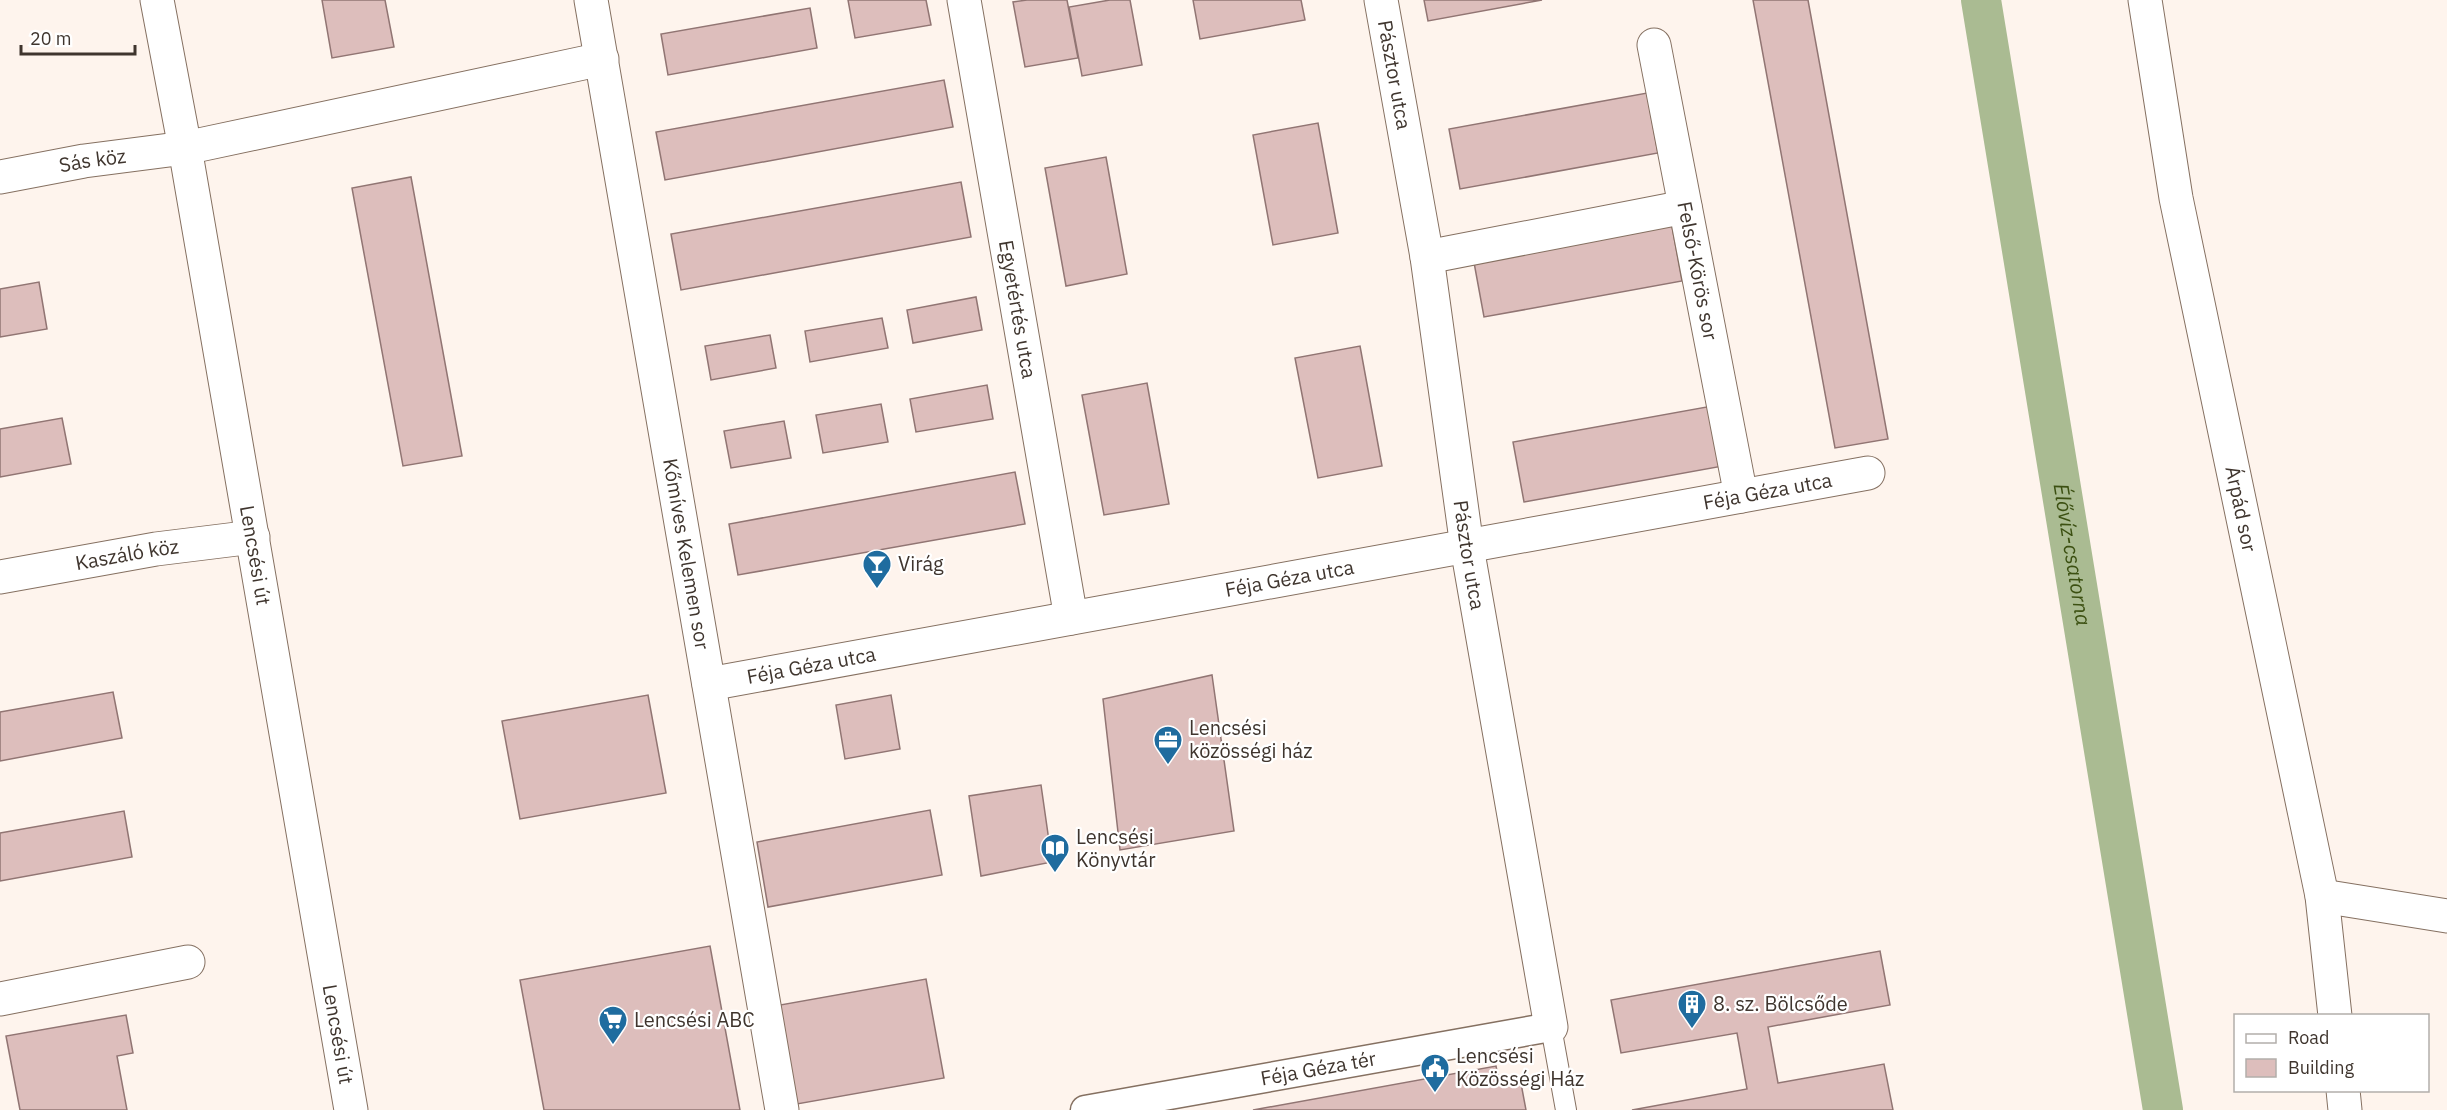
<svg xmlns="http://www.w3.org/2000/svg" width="2447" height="1110" font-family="'IBM Plex Sans',sans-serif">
<rect width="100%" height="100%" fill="#fef4ed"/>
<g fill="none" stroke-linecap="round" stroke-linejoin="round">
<path stroke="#aabb92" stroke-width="40" id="s1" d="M 1981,0 L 2163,1110"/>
</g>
<g fill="#ddbebc" stroke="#917573" stroke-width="1.5">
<polygon points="322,0 385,0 394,47 332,58"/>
<polygon points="848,0 926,0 931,25 855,38"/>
<polygon points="1027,0 1067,0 1078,58 1025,67 1013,2"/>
<polygon points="1110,0 1130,0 1142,65 1082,76 1069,7"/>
<polygon points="1193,0 1301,0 1305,20 1200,39"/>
<polygon points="1424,0 1542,0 1428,21"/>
<polygon points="1753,0 1808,0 1888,439 1835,448"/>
<polygon points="810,8 817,48 668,75 661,34"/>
<polygon points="944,80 953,127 665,180 656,132"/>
<polygon points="1647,93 1658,153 1460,189 1449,129"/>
<polygon points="1318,123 1338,233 1273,245 1253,135"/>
<polygon points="1106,157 1127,274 1066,286 1045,168"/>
<polygon points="411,177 462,456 403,466 352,188"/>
<polygon points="961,182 971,237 681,290 671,234"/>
<polygon points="1671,221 1682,281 1484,317 1473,257"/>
<polygon points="39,282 47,329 0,337 0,289"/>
<polygon points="976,297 982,330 913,343 907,310"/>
<polygon points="882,318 888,348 810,362 805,331"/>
<polygon points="770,335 776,368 711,380 705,346"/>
<polygon points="1360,346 1382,466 1318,478 1295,358"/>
<polygon points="1147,383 1169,504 1104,515 1082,395"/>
<polygon points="987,385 993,419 916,432 910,399"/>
<polygon points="881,404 888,442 823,453 816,415"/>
<polygon points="1712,406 1723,466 1524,502 1513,442"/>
<polygon points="62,418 71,464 0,477 0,429"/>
<polygon points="784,421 791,458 731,468 724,431"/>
<polygon points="1015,472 1025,524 738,575 729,524"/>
<polygon points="1212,675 1234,831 1120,850 1103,699"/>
<polygon points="113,692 122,738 0,761 0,712"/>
<polygon points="648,695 666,793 520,819 502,721"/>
<polygon points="891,695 900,749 845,759 836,705"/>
<polygon points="1041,785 1052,862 981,876 969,796"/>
<polygon points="930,810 942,875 768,907 757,842"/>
<polygon points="124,811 132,857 0,881 0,833"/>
<polygon points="710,946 740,1110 544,1110 520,980"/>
<polygon points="1880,951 1890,1005 1768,1027 1778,1083 1884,1064 1893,1110 1632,1110 1747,1089 1737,1033 1621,1053 1611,1000"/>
<polygon points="926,979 944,1078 797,1104 780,1005"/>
<polygon points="126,1015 133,1053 117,1056 127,1110 20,1110 6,1036"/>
<polygon points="1496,1066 1499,1082 1520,1078 1526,1110 1253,1110"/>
</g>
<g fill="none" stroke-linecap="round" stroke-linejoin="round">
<g stroke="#857061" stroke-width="22">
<polyline id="service" points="1551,1027 1566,1110"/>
</g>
<g stroke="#857061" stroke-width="31">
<g id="pedestrian">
<path id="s2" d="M 1085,1110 L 1551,1027"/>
</g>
</g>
<g stroke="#857061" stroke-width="35">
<g id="minor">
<path id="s3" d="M 157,0 L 185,148 L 351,1110"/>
<path id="s4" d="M 591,0 L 782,1110"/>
<path id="s5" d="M 964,0 L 1071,618"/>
<path id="s6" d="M 1381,0 L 1427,257 L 1467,547 L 1551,1027"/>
<path id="s7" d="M 2145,0 L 2176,198 L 2322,896 L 2335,1016"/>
<path id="s8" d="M 1654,45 L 1741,496"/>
<path id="s9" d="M 0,177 L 84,161 L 185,148 L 602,59"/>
<polyline points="1427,257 1685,207"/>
<path id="s10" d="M 0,577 L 156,549 L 253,537"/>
<path id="s11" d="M 709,684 L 1868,473"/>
<polyline points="2322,896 2447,916"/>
<polyline points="0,999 188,962"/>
<polyline points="2343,1090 2345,1110"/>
</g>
</g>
<use href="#service" stroke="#fff" stroke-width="20"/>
<use href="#pedestrian" stroke="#fff" stroke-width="28"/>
<use href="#minor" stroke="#fff" stroke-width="33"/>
</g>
<defs>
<g id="bar-pin" transform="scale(1.5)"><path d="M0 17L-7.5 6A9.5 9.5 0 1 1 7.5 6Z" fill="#1f6c9f" stroke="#fff"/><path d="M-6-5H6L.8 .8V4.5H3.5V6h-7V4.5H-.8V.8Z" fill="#fff"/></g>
<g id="office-pin" transform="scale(1.5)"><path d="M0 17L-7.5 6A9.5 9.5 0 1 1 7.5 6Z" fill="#1f6c9f" stroke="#fff"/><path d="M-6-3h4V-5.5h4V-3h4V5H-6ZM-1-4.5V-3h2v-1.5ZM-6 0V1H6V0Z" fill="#fff"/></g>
<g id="library-pin" transform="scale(1.5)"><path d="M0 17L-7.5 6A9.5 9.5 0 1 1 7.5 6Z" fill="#1f6c9f" stroke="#fff"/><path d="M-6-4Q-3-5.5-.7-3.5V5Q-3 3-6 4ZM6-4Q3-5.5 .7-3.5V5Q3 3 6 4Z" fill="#fff"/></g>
<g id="building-pin" transform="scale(1.5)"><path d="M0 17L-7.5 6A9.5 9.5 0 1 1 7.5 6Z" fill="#1f6c9f" stroke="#fff"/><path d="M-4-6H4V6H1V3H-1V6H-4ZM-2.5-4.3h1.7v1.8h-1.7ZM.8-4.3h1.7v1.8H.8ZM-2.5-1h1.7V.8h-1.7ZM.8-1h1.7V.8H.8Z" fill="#fff"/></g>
<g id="supermarket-pin" transform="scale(1.5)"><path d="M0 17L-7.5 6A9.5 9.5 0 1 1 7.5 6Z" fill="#1f6c9f" stroke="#fff"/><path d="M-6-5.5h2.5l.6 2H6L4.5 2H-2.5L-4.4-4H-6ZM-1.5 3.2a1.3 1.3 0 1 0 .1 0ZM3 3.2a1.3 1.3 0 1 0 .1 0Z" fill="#fff"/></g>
<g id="civic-pin" transform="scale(1.5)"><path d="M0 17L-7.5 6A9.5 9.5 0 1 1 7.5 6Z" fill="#1f6c9f" stroke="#fff"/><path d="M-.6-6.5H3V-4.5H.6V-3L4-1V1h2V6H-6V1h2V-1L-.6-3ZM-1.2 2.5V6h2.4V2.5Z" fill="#fff"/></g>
</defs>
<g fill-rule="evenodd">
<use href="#bar-pin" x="877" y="564"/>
<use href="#office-pin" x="1168" y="740"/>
<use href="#library-pin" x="1055" y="848"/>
<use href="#building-pin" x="1692" y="1004"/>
<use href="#supermarket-pin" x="613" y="1020"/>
<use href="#civic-pin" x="1435" y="1068"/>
</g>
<g text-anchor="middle" stroke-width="4.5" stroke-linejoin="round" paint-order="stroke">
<g font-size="20" fill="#3f352e" stroke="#fff">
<text dy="7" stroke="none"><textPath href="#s6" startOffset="76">Pásztor utca</textPath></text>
<text dy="7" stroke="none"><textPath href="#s9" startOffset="94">Sás köz</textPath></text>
<text dy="7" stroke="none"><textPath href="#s8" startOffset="230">Felső-Körös sor</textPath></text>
<text dy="7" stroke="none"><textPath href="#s5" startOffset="314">Egyetértés utca</textPath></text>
<text dy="7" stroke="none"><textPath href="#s11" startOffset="1076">Féja Géza utca</textPath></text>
<text dy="7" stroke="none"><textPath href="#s7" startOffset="518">Árpád sor</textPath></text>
<text dy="7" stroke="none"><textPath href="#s10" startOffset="129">Kaszáló köz</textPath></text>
<text dy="7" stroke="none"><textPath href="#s3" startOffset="564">Lencsési út</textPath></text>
<text dy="7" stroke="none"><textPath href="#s4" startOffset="562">Kőmíves Kelemen sor</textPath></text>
<text dy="7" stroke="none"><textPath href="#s6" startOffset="562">Pásztor utca</textPath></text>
<text dy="7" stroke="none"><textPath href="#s11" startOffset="590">Féja Géza utca</textPath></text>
<text dy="7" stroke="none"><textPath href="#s11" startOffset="104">Féja Géza utca</textPath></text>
<text dy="7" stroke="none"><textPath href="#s3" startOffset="1050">Lencsési út</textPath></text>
<text dy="7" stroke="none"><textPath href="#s2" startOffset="237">Féja Géza tér</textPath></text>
</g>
<g font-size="20" fill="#3f352e" stroke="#fff" text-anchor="start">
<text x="898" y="571">Virág</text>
<text x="1189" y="735">Lencsési<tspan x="1189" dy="23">közösségi ház</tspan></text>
<text x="1076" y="844">Lencsési<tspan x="1076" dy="23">Könyvtár</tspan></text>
<text x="1713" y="1011">8. sz. Bölcsőde</text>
<text x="634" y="1027">Lencsési ABC</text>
<text x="1456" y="1063">Lencsési<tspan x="1456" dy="23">Közösségi Ház</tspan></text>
</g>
<g font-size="21" font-style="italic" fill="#3c5012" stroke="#fff">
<text dy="7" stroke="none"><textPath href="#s1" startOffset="562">Élővíz-csatorna</textPath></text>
</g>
</g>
<rect x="2234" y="1014" width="195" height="78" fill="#ffffff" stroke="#b2aeab" stroke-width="1.5"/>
<rect x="2246" y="1034" width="30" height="9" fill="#ffffff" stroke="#b2aeab" stroke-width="1.5"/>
<text x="2288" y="1044" font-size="18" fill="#3f352e">Road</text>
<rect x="2246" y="1059" width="30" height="18" fill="#ddbebc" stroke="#b2aeab" stroke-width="1.5"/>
<text x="2288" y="1074" font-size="18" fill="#3f352e">Building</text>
<path d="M21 45v9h114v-9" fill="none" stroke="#3f352e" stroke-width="3"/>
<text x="30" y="45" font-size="18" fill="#3f352e" stroke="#ffffff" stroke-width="4.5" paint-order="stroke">20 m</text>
</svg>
